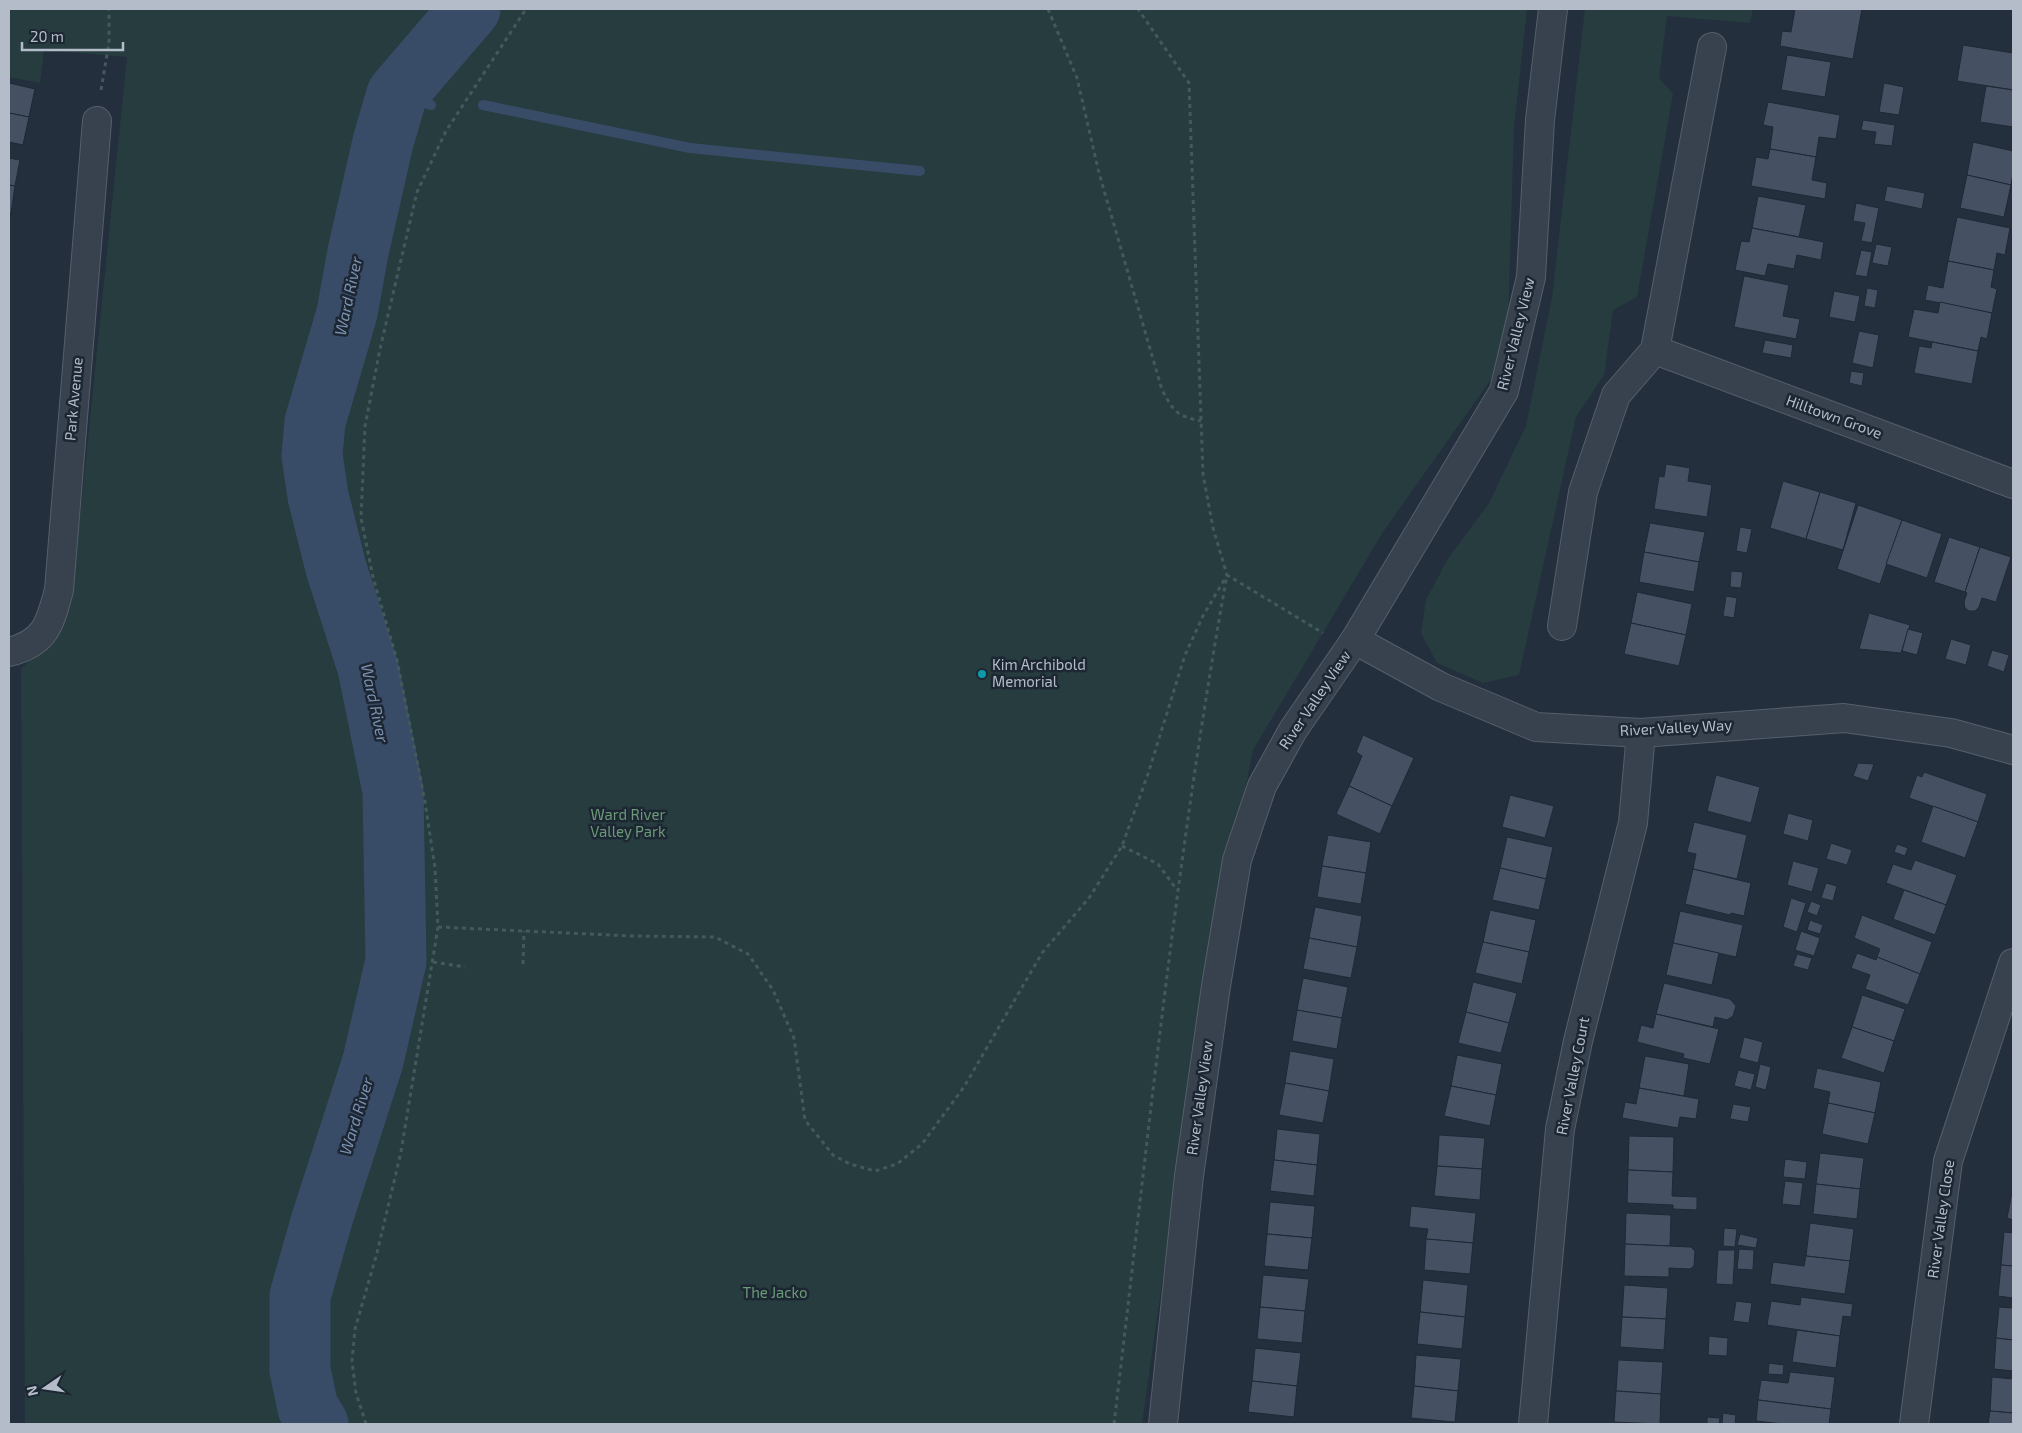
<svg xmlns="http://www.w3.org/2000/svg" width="2022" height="1433" font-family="'Exo 2',sans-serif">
<rect width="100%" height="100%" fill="#242f3e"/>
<g fill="#263c3f">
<polygon points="9,9 1527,9 1514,128 1507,357 1383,532 1253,750 1200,1015 1142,1424 25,1424 21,669 62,627 74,576 127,57 44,50 40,83 9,77"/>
<polygon points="1585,9 1753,9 1750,23 1667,16 1659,78 1673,94 1637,297 1613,310 1604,375 1576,417 1519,675 1483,683 1437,663 1421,633 1426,600 1447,560 1489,503 1526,426 1552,297"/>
</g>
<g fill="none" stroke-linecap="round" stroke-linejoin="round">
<g stroke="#394c67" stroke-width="10">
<polyline points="397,94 431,105"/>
<polyline points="483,105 690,148 920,171"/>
</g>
<polyline stroke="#394c67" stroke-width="61" points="318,1424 308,1408 300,1370 300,1296 322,1219 373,1061 396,961 393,791 368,668 336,568 318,496 312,455 315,422 347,313 358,252 383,142 397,94 470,9"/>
</g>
<g fill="#455162" stroke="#1f2835">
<polygon points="1795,9 1862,9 1853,59 1780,46 1782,31 1791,32"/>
<polygon points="1963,45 2013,53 2013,90 1957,81"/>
<polygon points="1787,55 1831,62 1825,97 1781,90"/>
<polygon points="9,83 35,89 29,117 9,113"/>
<polygon points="1884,83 1904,87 1899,115 1879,112"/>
<polygon points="1986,86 2013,90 2013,127 1980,122"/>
<polygon points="1768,102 1840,115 1836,139 1819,137 1816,157 1770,149 1773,127 1763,125"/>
<polygon points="9,113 29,117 23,145 9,142"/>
<polygon points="1863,120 1895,125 1892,146 1874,144 1876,132 1861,130"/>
<polygon points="1973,142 2013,151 2013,173 2011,185 1967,175"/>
<polygon points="1770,149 1816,157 1812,180 1827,183 1825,199 1751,186 1756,157 1768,159"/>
<polygon points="9,158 20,160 15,186 9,185"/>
<polygon points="1967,175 2011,185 2004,217 1960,208"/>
<polygon points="9,185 15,186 11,213 9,212"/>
<polygon points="1887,186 1925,193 1922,209 1884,201"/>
<polygon points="1758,196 1806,205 1799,237 1752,228"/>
<polygon points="1856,203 1879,208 1872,243 1861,241 1865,223 1853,221"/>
<polygon points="1957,217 2010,228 2005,255 1997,253 1994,270 1948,261"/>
<polygon points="1752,228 1824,242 1821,260 1797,255 1794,269 1768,264 1765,276 1735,270 1741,241 1749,242"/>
<polygon points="1876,244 1892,247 1888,266 1872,263"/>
<polygon points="1861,250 1872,252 1867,277 1855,275"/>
<polygon points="1948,261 1994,270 1991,287 1997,289 1992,313 1925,300 1928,285 1943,288"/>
<polygon points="1744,276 1789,285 1783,316 1800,319 1796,339 1734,327"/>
<polygon points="1867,288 1878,290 1875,308 1864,306"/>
<polygon points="1834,291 1860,296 1855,322 1829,317"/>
<polygon points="1940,302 1992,313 1987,339 1981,337 1978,351 1908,337 1914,309 1938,313"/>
<polygon points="1859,331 1879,335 1873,368 1852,363"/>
<polygon points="1765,340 1793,345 1791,358 1762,353"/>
<polygon points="1932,342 1978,351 1972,384 1914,373 1919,346 1931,348"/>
<polygon points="1851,371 1864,373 1862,386 1849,383"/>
<polygon points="1666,464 1690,468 1688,481 1712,485 1707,517 1654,509 1659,476 1664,477"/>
<polygon points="1783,481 1820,492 1806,539 1770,528"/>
<polygon points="1820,492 1856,503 1843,550 1806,539"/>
<polygon points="1858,505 1902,520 1880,584 1837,569"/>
<polygon points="1902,520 1942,534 1927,578 1886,564"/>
<polygon points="1650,523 1705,532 1699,562 1644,552"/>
<polygon points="1740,527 1752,529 1747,553 1736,551"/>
<polygon points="1949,537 1980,547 1965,592 1934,582"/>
<polygon points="1980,547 2011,557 1996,602 1982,598 1979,607 1975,611 1969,611 1965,608 1964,602 1967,593 1965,592"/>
<polygon points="1644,552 1699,562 1694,592 1639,582"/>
<polygon points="1731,571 1743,572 1741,588 1730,587"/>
<polygon points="1637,592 1692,604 1686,635 1631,623"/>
<polygon points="1726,596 1737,598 1734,618 1723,616"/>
<polygon points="1869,613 1910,625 1901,653 1859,649"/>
<polygon points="1631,623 1686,635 1679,666 1624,654"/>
<polygon points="1908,629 1923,633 1917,655 1902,651"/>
<polygon points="1951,639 1971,645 1966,665 1945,659"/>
<polygon points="1992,650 2009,655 2004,672 1987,666"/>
<polygon points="1363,735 1414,758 1392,806 1349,786 1362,756 1356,752"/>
<polygon points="1858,763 1874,764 1868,781 1853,776"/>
<polygon points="1924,772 1987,794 1978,822 1909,798 1917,775 1922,777"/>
<polygon points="1716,775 1760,787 1751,823 1707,811"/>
<polygon points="1349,786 1392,806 1380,834 1336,814"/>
<polygon points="1510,795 1554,806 1545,838 1502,827"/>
<polygon points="1933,806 1978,822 1965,858 1921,842"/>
<polygon points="1788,813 1813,820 1808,841 1783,834"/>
<polygon points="1694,822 1747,835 1737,879 1693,869 1696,854 1687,852"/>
<polygon points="1328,835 1371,842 1366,873 1322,866"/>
<polygon points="1507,837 1553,847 1546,879 1500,868"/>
<polygon points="1831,843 1852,850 1847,865 1826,859"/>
<polygon points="1897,844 1908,848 1905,856 1894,852"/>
<polygon points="1915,860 1957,875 1946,905 1886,883 1893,864 1911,870"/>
<polygon points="1793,861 1819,868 1812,892 1787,885"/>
<polygon points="1322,866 1366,873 1361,904 1317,897"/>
<polygon points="1500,868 1546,879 1539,910 1492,900"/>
<polygon points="1693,869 1751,883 1744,916 1731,913 1730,915 1685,904"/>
<polygon points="1826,883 1837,886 1833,901 1821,898"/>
<polygon points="1904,890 1946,905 1935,935 1893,919"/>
<polygon points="1791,898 1806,903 1797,932 1783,927"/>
<polygon points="1811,901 1821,905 1817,916 1807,912"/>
<polygon points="1315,907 1362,916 1357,947 1309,938"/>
<polygon points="1490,910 1536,920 1529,952 1483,942"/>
<polygon points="1680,911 1743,925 1736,957 1673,943"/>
<polygon points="1862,915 1932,942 1920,974 1877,957 1880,949 1854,938"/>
<polygon points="1810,920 1823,925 1820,934 1807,930"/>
<polygon points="1801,931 1820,938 1814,956 1795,950"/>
<polygon points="1309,938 1357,947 1351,978 1303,969"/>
<polygon points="1483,942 1529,952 1522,984 1475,973"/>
<polygon points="1673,943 1719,953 1712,985 1666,975"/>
<polygon points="1857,953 1876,960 1877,957 1920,974 1908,1005 1865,989 1870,975 1851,968"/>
<polygon points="1797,954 1812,958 1808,970 1793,966"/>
<polygon points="1303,978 1348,987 1342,1018 1297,1010"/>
<polygon points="1473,982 1517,993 1509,1023 1466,1012"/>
<polygon points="1664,983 1730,999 1736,1006 1733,1016 1727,1020 1715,1017 1713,1027 1656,1014"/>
<polygon points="1862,995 1905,1009 1894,1041 1852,1027"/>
<polygon points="1297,1010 1342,1018 1337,1049 1292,1041"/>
<polygon points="1466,1012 1509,1023 1501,1053 1458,1043"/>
<polygon points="1656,1014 1719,1029 1710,1064 1683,1058 1684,1054 1637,1042 1641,1025 1653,1028"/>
<polygon points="1852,1027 1894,1041 1884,1073 1841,1058"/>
<polygon points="1744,1037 1763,1042 1758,1063 1739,1058"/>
<polygon points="1290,1051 1334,1059 1329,1091 1285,1083"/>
<polygon points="1457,1055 1502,1064 1496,1095 1451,1086"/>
<polygon points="1645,1056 1689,1064 1684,1096 1639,1088"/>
<polygon points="1760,1064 1771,1067 1766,1090 1755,1087"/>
<polygon points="1817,1068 1881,1082 1875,1113 1828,1103 1830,1092 1813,1088"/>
<polygon points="1738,1070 1755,1074 1751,1090 1734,1086"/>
<polygon points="1285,1083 1329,1091 1323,1123 1279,1115"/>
<polygon points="1451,1086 1496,1095 1490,1126 1444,1116"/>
<polygon points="1639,1088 1699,1099 1696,1119 1680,1117 1678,1128 1622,1118 1625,1102 1636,1104"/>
<polygon points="1828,1103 1875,1113 1868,1144 1822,1134"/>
<polygon points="1733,1104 1751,1107 1748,1122 1730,1119"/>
<polygon points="1277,1129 1320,1134 1317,1165 1274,1160"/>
<polygon points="1439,1135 1485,1138 1482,1169 1437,1166"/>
<polygon points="1629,1136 1674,1137 1673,1172 1628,1170"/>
<polygon points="1820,1153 1864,1158 1860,1189 1816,1184"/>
<polygon points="1785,1159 1807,1162 1805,1179 1783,1177"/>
<polygon points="1274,1160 1317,1165 1314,1196 1270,1191"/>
<polygon points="1437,1166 1482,1169 1480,1200 1434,1196"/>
<polygon points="1628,1170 1673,1172 1672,1196 1697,1197 1697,1210 1673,1209 1673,1205 1627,1203"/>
<polygon points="1785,1181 1803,1183 1800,1206 1782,1204"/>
<polygon points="1816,1184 1860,1189 1857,1219 1813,1214"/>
<polygon points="2013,1187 2013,1220 2007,1218"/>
<polygon points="1270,1202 1315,1206 1312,1238 1267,1234"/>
<polygon points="1411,1206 1476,1213 1473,1243 1426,1239 1428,1229 1409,1227"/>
<polygon points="1626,1213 1671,1215 1670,1246 1625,1244"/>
<polygon points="1810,1223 1854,1229 1850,1261 1806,1256"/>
<polygon points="1724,1228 1737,1229 1735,1247 1723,1246"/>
<polygon points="2004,1232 2013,1233 2013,1266 2001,1265"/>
<polygon points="1267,1234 1312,1238 1308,1270 1264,1266"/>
<polygon points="1740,1234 1758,1238 1756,1248 1737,1245"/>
<polygon points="1426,1239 1473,1243 1470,1274 1424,1270"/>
<polygon points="1625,1244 1691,1247 1695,1251 1694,1266 1690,1269 1669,1268 1669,1277 1624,1276"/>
<polygon points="1739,1249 1754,1250 1753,1270 1737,1269"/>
<polygon points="1718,1250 1735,1250 1733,1285 1716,1284"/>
<polygon points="1806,1256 1850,1261 1845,1294 1770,1284 1773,1262 1804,1266"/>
<polygon points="2001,1265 2013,1266 2013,1298 1998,1296"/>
<polygon points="1263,1275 1309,1279 1305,1311 1260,1307"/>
<polygon points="1423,1280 1468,1285 1465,1317 1420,1312"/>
<polygon points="1624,1285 1668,1288 1666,1319 1622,1317"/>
<polygon points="1801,1297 1853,1304 1851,1317 1843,1316 1840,1336 1767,1325 1771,1301 1800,1305"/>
<polygon points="1736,1301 1752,1303 1749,1323 1733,1321"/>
<polygon points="1260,1307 1305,1311 1302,1343 1257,1339"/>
<polygon points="1999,1307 2013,1308 2013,1340 1996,1338"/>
<polygon points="1420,1312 1465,1317 1462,1349 1417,1344"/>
<polygon points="1622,1317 1666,1319 1664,1350 1620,1347"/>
<polygon points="1797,1330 1840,1336 1836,1368 1792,1362"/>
<polygon points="1709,1336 1728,1338 1727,1356 1708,1355"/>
<polygon points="1996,1338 2013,1340 2013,1371 1994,1369"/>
<polygon points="1255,1348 1301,1353 1297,1386 1252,1381"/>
<polygon points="1416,1355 1461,1359 1458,1391 1414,1386"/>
<polygon points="1618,1360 1663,1362 1661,1394 1616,1391"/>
<polygon points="1769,1363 1784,1365 1783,1375 1768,1374"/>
<polygon points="1790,1372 1835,1377 1831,1409 1758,1400 1761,1380 1788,1383"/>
<polygon points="1992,1377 2013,1379 2013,1413 1990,1411"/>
<polygon points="1252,1381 1297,1386 1294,1417 1248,1412"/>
<polygon points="1414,1386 1458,1391 1455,1422 1411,1418"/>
<polygon points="1616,1391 1661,1394 1660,1424 1614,1422"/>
<polygon points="1758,1400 1831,1409 1829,1424 1784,1424 1756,1421"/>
<polygon points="1990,1411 2013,1413 2013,1424 1988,1424"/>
<polygon points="1723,1413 1736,1415 1735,1424 1722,1424"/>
<polygon points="1707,1417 1720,1418 1719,1424 1707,1424"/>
</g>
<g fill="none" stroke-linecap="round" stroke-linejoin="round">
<g stroke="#565f6c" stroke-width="30">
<g id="minor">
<polyline points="1655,350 2013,484"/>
<polyline points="1562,626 1583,492 1616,395 1655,350 1712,47"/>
<polyline points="1355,640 1441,687 1536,727 1641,733 1844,718 1951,733 2013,750"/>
<path d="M 9,652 C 46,643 50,623 59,590 L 97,121"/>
<polyline points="1163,1424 1189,1176 1216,986 1237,860 1262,786 1293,730 1355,640 1504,391 1531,277 1540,120 1553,9"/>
<polyline points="1533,1424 1560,1129 1578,1041 1633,823 1641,733"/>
<polyline points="1914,1424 1948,1161 2013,963"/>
</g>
</g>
<g stroke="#44595c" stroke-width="3" stroke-dasharray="4 4" stroke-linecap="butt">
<path d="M 1048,9 L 1077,78 L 1099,173 L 1162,390 C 1174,412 1177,416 1201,421"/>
<polyline points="101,90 109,43 109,9"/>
<polyline points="1122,846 1158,864 1177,890"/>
<polyline points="438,927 632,936 715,937 748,954 773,990 794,1038 805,1120 833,1155 850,1164 875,1171 897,1164 922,1144 964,1087 1042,953 1089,898 1122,846 1148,774 1185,655 1203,616 1227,575 1213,528 1203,474 1189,83 1138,9"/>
<polyline points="433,962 465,967"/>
<polyline points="523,964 524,931"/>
<polyline points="366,1424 356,1393 352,1361 355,1329 377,1253 401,1152 438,927 435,868 425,802 397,660 373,577 361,518 365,426 380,349 417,192 446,131 526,9"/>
<path d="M 1114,1424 C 1148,1141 1176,856 1227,575 L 1323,633"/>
</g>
<use href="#minor" stroke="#38414e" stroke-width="28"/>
</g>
<circle fill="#0f9aa8" stroke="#1d2633" stroke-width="2" cx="982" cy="674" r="5"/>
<g text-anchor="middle" stroke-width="5" stroke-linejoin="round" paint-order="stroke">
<g font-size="15" fill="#b4bcc9" stroke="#1d2633">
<text transform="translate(1516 334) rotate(-76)" y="5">River Valley View</text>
<text transform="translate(74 399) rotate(-85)" y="5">Park Avenue</text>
<text transform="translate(1834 417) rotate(20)" y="5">Hilltown Grove</text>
<text transform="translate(1315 700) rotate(-56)" y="5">River Valley View</text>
<text transform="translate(1676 728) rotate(-3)" y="5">River Valley Way</text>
<text transform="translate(1573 1076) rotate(-79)" y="5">River Valley Court</text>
<text transform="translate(1200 1098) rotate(-82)" y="5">River Valley View</text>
<text transform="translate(1941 1219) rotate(-82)" y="5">River Valley Close</text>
</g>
<g font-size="15" fill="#b4bcc9" stroke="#1d2633" text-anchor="start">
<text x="992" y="670">Kim Archibold<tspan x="992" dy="17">Memorial</tspan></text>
</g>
<g font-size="15" fill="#6b9a76" stroke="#1d2633">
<text x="628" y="820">Ward River<tspan x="628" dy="17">Valley Park</tspan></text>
<text x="775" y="1298">The Jacko</text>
</g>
<g font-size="16" font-style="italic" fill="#7c92b1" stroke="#1d2633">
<text transform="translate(348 296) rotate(-78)" y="6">Ward River</text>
<text transform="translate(375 703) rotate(78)" y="6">Ward River</text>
<text transform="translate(356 1116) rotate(-73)" y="6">Ward River</text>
</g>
</g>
<rect width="2022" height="1433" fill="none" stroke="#b4bcc9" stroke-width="20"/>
<g transform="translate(45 1388) rotate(257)" stroke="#1d2633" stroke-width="4" paint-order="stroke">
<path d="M0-4L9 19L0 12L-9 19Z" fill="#b4bcc9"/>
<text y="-8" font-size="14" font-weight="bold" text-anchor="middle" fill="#b4bcc9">N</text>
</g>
<path d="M22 42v8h101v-8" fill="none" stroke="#b4bcc9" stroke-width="2.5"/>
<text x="30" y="42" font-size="15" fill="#b4bcc9" stroke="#1d2633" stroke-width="4" paint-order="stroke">20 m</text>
</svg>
